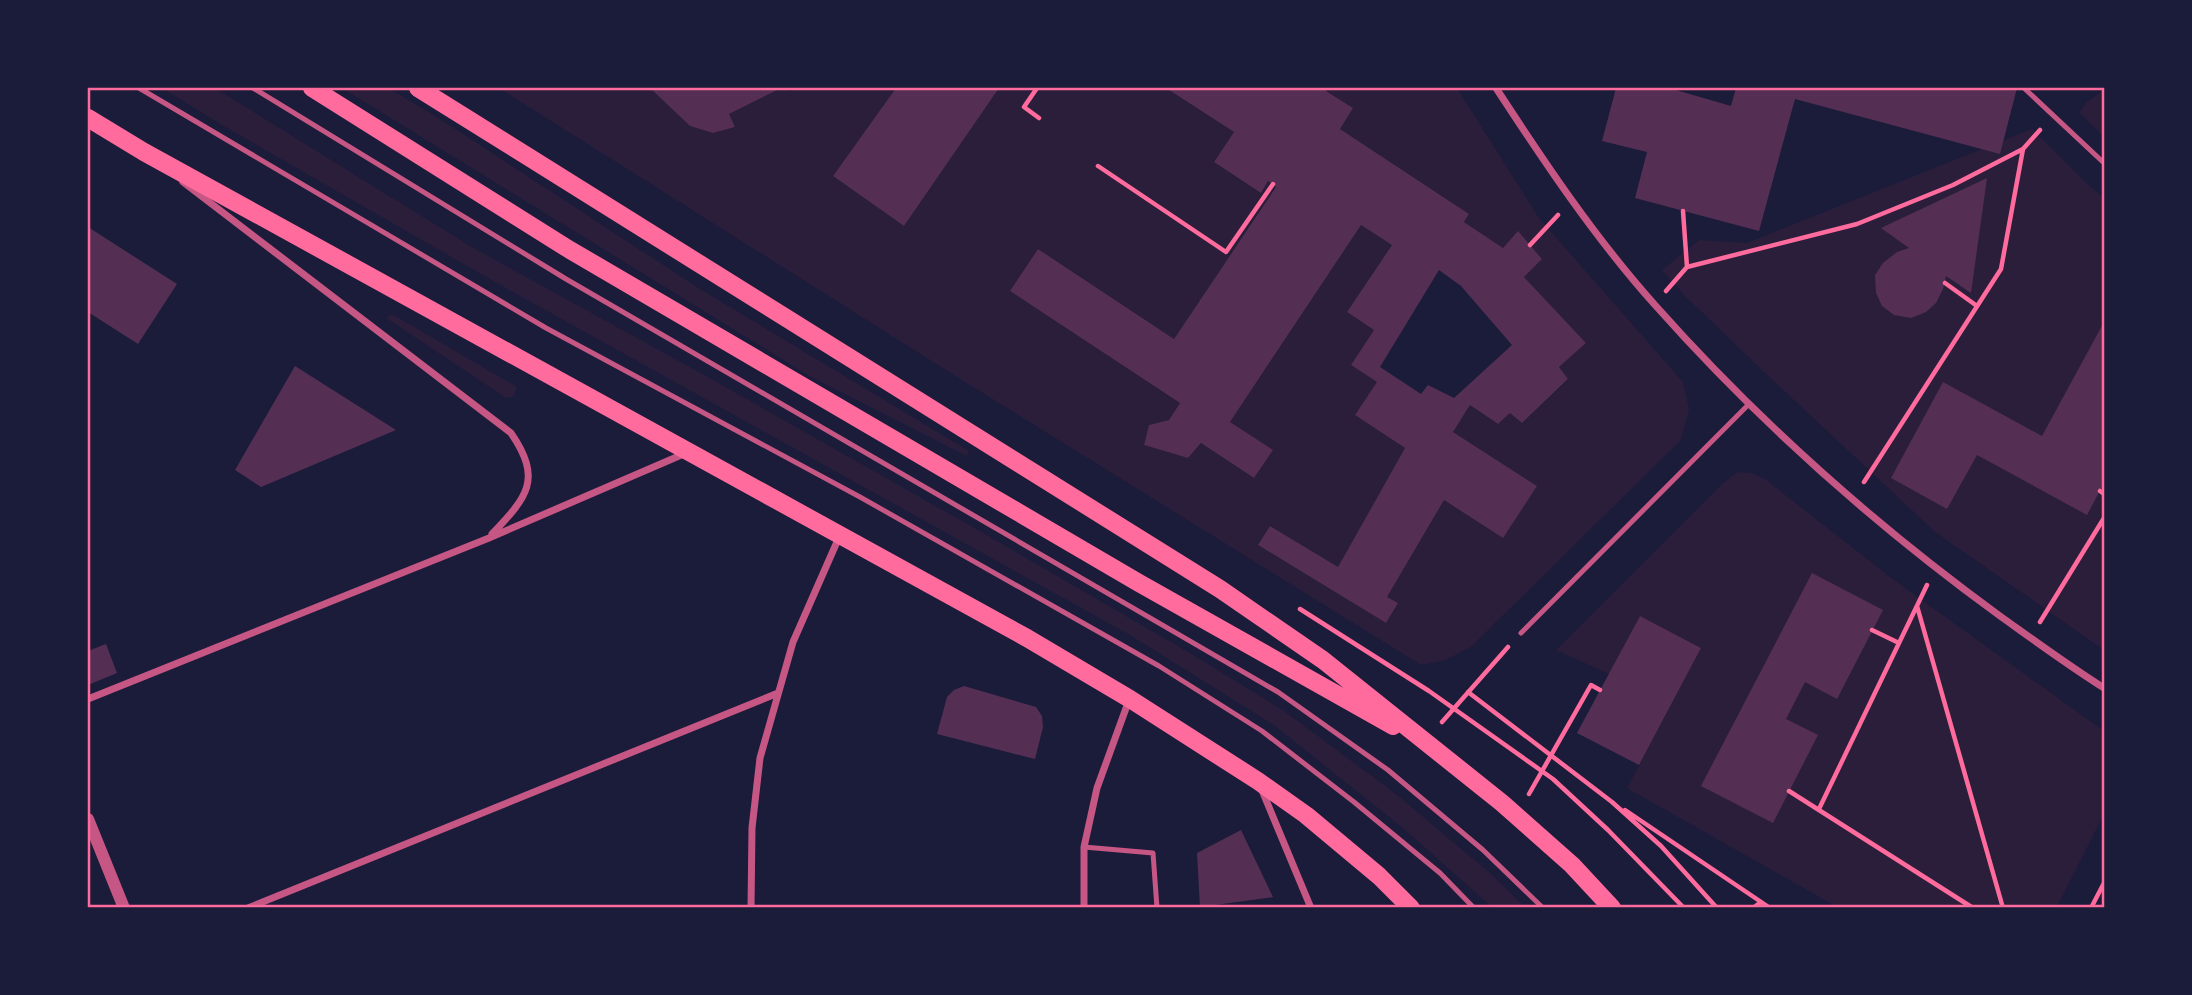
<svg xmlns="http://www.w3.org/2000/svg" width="2192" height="995" viewBox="0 0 2192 995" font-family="'Sofia Sans Condensed',sans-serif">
<rect width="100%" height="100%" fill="#1b1b3a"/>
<path fill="#2a1e3b" d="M 162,88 L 215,88 L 470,246 L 706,376 L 978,530 L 1200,659 L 1284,711 L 1396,794 L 1491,874 L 1525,907 L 1492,907 L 1403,828 L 1275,726 L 1130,635 L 495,282 L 222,125 Z
M 342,88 L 389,88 L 446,123 L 700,289 L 969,451 L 967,456 L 811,377 Z
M 499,88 L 650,88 L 690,126 L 713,133 L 735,127 L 729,114 L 781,88 L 788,88 L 791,92 L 794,88 L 896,88 L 833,176 L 904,226 L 999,88 L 1166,88 L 1234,132 L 1214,162 L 1261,193 L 1268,181 L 1276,187 L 1174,339 L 1038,249 L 1010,291 L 1180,403 L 1169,420 L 1149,425 L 1144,445 L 1188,458 L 1201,443 L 1254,478 L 1273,450 L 1230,422 L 1361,225 L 1392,245 L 1347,312 L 1374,330 L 1351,365 L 1377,382 L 1355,415 L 1405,448 L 1338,567 L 1270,526 L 1258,545 L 1386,623 L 1398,603 L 1387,597 L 1444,500 L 1503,537 L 1537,486 L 1453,432 L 1470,405 L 1498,424 L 1510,413 L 1522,423 L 1568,380 L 1559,367 L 1586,343 L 1524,277 L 1542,259 L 1518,232 L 1503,248 L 1464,222 L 1469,214 L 1340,129 L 1353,108 L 1326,91 L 1328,88 L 1457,88 L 1539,218 L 1683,382 L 1689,409 L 1681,440 L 1471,647 L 1446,660 L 1421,665 L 957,377 Z
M 2102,91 L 2104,92 L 2104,137 L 2079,112 L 2086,103 Z
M 2032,129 L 2087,184 L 2104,198 L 2104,650 L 1935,532 L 1763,371 L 1684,295 L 1662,270 L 1699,240 L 1747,243 Z
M 392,314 L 517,387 L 514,396 L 506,398 L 386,318 Z
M 1738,472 L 1752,473 L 1765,479 L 1894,580 L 2104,731 L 2104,814 L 2057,907 L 1837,907 L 1627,788 L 1701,648 L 1640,616 L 1609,674 L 1556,650 L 1724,482 Z"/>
<path fill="#542f53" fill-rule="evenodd" d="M 650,88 L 781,88 L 729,114 L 735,127 L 713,133 L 690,126 Z
M 896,88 L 999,88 L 904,226 L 833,176 Z
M 1166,88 L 1328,88 L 1326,91 L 1353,108 L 1340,129 L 1469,214 L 1464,222 L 1503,248 L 1518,231 L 1542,259 L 1524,277 L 1586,343 L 1559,367 L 1568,379 L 1522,423 L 1510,413 L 1498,424 L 1470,405 L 1453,432 L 1537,486 L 1503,538 L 1444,500 L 1387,597 L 1398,603 L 1386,623 L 1258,545 L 1270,526 L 1338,567 L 1405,448 L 1355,415 L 1377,382 L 1351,365 L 1374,330 L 1347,312 L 1392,245 L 1361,225 L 1230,422 L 1273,450 L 1254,478 L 1201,443 L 1188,458 L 1144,445 L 1149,425 L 1169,420 L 1180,403 L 1010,291 L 1038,249 L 1174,339 L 1276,187 L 1268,181 L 1261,193 L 1214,162 L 1234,132 ZM 1439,270 L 1461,286 L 1512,345 L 1454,398 L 1428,385 L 1421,394 L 1380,367 Z
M 1616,88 L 1669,88 L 1731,106 L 1736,88 L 2017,88 L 2000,154 L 1795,99 L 1759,231 L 1635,198 L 1647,152 L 1602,141 Z
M 1987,178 L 1971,293 L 1946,276 L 1943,289 L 1936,303 L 1926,312 L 1911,318 L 1894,315 L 1882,306 L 1876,293 L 1875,275 L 1883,263 L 1897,252 L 1909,248 L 1881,228 Z
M 88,227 L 177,284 L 138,344 L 88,312 Z
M 2104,322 L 2104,483 L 2087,515 L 1977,455 L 1947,509 L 1891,478 L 1943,382 L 2042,436 Z
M 295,366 L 396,430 L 261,487 L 235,470 Z
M 1812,573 L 1883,610 L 1837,699 L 1805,682 L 1786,719 L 1818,735 L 1773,823 L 1701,786 Z
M 1640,616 L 1701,648 L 1639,765 L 1577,733 Z
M 106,644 L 117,673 L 88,685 L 88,651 Z
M 964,686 L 1036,707 L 1042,716 L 1043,727 L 1035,759 L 937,734 L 947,697 L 954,690 Z
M 1241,830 L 1273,897 L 1200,907 L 1197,853 Z"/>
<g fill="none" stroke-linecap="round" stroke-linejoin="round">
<path stroke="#ff6b9d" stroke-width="4.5" d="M 1037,88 L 1024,107 L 1039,118
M 1098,166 L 1226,252 L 1273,184
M 1683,211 L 1687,267
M 1530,245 L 1558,215
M 1945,283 L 1977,306
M 1666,291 L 1687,267 L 1857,224 L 1953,185 L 2023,149
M 1864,482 L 2001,269 L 2023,149 L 2040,130
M 2100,491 L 2104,494
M 1917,606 L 2003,908
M 1300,609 L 1429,691 L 1553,779 L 1608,830 L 1684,908
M 2040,622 L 2104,518
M 1872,630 L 1899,643
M 1468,692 L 1612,802 L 1661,846 L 1717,908
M 1442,722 L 1508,647
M 1789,791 L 1973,908
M 1529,794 L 1591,685 L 1600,690
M 1819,809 L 1927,585
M 1625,810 L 1770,908
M 1753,908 L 1761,902
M 2091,908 L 2104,883"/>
<path stroke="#c65784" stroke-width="5" d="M 139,88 L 546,328 L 860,497 L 1159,666 L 1262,731 L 1354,802 L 1440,873 L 1474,908
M 253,88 L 566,279 L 1278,692 L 1388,770 L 1483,850 L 1543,908
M 2024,88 L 2104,163
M 1521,633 L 1749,404
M 1084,847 L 1153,853 L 1157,908"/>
<path stroke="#c65784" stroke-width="7" d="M 1496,88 C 1545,163 1595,238 1655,305 C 1758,421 1875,525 2000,616 C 2035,641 2069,666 2104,688
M 183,182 L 511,433 C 543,480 527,497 492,534
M 88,699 L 489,538 L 686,453
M 1261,788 L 1311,908
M 248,908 L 778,693
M 751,908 L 752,828 L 760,758 L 793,642 L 840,535
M 1084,908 L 1084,847 L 1097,788 L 1129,700"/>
<path stroke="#c65784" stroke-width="12" d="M 88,819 L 124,908"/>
<path stroke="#ff6b9d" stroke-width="18" d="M 312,88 L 570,250 L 1139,583 L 1393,726
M 418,88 L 1220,589 L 1323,660 L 1502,803 L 1572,865 L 1612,908
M 88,118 L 144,152 L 1027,638 L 1130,699 L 1258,781 L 1306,815 L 1379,876 L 1411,908"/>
</g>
<rect width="2192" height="995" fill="none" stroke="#1b1b3a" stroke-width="178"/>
<rect x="89" y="89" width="2014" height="817" fill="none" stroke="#ff6b9d" stroke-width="2.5"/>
</svg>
